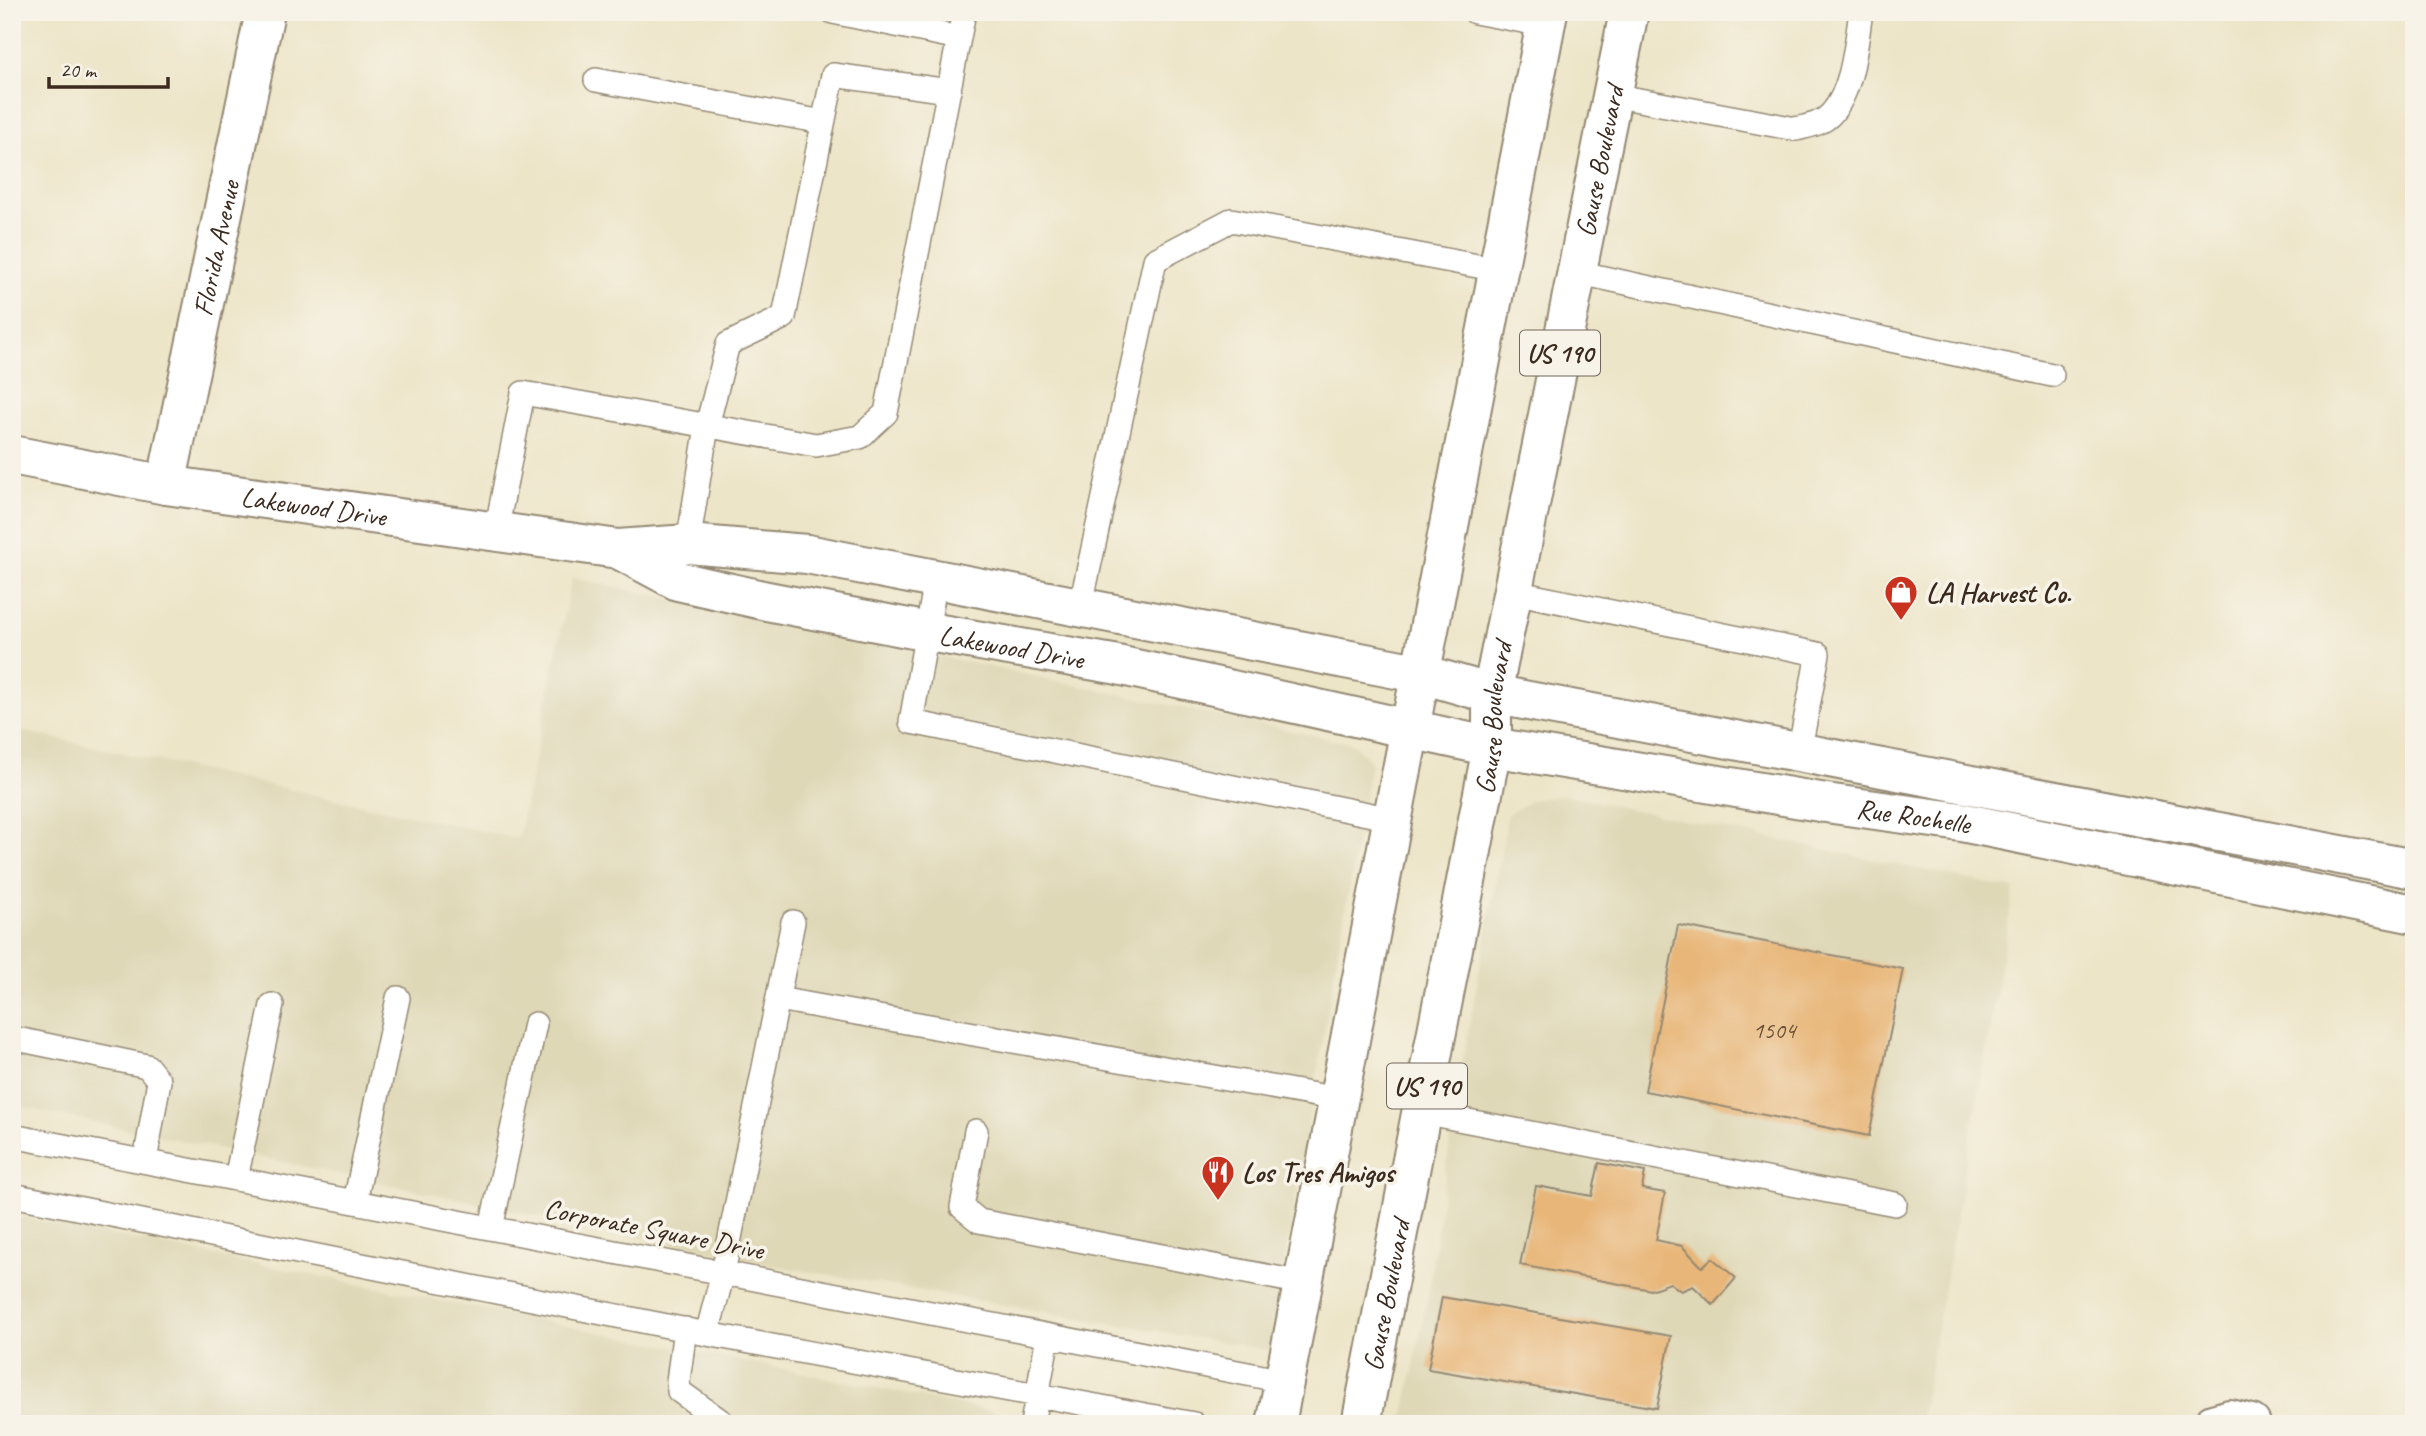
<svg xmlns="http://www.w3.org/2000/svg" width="2426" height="1436" viewBox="0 0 2426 1436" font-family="Caveat,sans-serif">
<rect width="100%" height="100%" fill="#f7f3e8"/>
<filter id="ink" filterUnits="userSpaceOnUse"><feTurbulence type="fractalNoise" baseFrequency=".0143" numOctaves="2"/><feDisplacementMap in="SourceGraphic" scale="14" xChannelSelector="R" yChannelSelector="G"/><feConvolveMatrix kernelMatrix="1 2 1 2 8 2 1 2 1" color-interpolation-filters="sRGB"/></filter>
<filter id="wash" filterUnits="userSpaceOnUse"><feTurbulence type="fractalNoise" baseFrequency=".00686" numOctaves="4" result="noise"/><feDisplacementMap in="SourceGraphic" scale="28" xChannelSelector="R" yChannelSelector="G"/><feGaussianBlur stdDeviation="1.57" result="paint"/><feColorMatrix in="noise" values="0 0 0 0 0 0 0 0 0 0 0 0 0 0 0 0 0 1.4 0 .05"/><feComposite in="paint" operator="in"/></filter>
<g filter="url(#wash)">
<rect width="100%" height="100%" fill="#ede5c8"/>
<path fill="#dfd8b7" d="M 572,578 L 1354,744 L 1371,762 L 1269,1350 L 782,1267 L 12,1105 L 12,729 L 518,839 Z
M 1563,795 L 2014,889 L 1920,1424 L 1402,1424 L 1429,1291 L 1455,1104 L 1508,814 L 1532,800 Z
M 12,1215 L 783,1369 L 1054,1424 L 12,1424 Z"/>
<g id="blocks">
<path fill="#e8b678" d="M 1678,925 L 1903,969 L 1869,1136 L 1645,1091 Z
M 1599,1163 L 1645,1172 L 1642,1189 L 1665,1193 L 1656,1240 L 1682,1246 L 1702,1267 L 1712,1258 L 1736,1278 L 1713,1305 L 1693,1286 L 1681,1291 L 1670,1283 L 1651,1290 L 1520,1265 L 1536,1186 L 1592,1196 Z
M 1442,1297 L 1671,1336 L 1657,1408 L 1428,1369 Z"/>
</g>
</g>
<g filter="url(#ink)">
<use href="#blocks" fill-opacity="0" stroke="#948873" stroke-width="2"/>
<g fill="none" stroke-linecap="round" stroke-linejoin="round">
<defs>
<path id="lane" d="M 833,12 L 959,38
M 1475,12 L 1545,25
M 596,80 L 823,122
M 1612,95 L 1796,129 C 1808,126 1822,124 1831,114 C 1853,90 1856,43 1861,12
M 1576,272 L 2052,375
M 496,532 L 523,393 L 816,445 L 860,437 L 886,413 L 964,12
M 688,544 L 707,426 L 728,344 L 784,317 L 833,75 L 949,91
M 936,580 L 911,722 L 1392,819
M 1513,592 L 1818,654 L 1799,753
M 1080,609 L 1155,260 L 1231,220 L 1499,270
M 778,999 L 1338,1099
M 12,1038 L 147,1066 L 159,1081 L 145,1161
M 1422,1112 L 1895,1204
M 976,1131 L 962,1207 L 979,1221 L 1303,1283
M 12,1136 L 1284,1381
M 236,1179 L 272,1005
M 12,1195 L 707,1334 L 1194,1424
M 355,1202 L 398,998
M 491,1228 L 535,1024
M 685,1329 L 678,1381 L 679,1391 L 725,1424
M 707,1334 L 723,1273 L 793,922
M 1032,1424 L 1048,1336"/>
<path id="street" d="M 2213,1424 L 2230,1419 L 2251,1424"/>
<g id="secondary">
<path id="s1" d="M 12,455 L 166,485 L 618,549 L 688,544 L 807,554 L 1422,674 L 1492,694 L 2414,869"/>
<path id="s2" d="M 166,485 L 265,12"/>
<path id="s3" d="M 618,549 L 678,581 L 767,601 L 929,632 L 1113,664 L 1492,747 L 1826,803 L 1961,822 L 2414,914"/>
</g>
<g id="primary">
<path d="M 1276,1424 L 1548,12"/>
<path id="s4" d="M 1361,1424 L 1492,747 L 1492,694 L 1629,12"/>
</g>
</defs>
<use href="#lane" stroke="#948873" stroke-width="26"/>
<use href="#street" stroke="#948873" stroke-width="42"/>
<use href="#secondary" stroke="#948873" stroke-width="42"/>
<use href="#primary" stroke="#948873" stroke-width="42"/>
<use href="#lane" stroke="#fff" stroke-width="23"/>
<use href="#street" stroke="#fff" stroke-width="38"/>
<use href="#secondary" stroke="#fff" stroke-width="38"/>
<use href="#primary" stroke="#fff" stroke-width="38"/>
</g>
</g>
<defs>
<symbol id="shop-pin" viewBox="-11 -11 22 30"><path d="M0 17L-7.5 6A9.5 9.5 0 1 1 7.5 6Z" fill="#c8321e" stroke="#f7f3e8"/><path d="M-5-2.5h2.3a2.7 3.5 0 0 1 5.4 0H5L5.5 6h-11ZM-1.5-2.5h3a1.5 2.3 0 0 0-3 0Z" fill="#fff"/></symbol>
<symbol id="restaurant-pin" viewBox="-11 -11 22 30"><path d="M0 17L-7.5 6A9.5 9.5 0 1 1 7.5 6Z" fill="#c8321e" stroke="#f7f3e8"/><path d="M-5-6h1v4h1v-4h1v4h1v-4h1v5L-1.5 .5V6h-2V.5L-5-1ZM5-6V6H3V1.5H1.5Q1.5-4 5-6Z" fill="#fff"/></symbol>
</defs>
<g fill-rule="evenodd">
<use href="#shop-pin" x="1882" y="573" width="38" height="52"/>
<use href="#restaurant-pin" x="1199" y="1153" width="38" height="52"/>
</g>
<g text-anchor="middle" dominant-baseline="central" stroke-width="7" stroke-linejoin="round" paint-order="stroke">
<g font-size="24" fill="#664d34">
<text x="1774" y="1030">1504</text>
</g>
<g fill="#f7f3e8" stroke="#73665b" stroke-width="2">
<rect x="1520" y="330.5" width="80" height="45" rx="5"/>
<rect x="1387" y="1063.5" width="80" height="45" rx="5"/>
</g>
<g font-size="26" font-weight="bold" fill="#3b2a1e">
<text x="1560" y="353">US 190</text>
<text x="1427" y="1086">US 190</text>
</g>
<g font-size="28" fill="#3b2a1e" stroke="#f7f3e8">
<text stroke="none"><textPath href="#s4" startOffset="1286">Gause Boulevard</textPath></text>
<text stroke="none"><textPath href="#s2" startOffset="242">Florida Avenue</textPath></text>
<text stroke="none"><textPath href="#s1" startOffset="306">Lakewood Drive</textPath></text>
<text stroke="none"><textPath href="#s3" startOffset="408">Lakewood Drive</textPath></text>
<text stroke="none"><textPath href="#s4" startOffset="719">Gause Boulevard</textPath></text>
<text stroke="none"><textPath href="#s3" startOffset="1326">Rue Rochelle</textPath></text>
<text transform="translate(654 1229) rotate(11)">Corporate Square Drive</text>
<text stroke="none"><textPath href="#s4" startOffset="131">Gause Boulevard</textPath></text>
</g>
<g font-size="28" font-weight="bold" fill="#3b2a1e" stroke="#f7f3e8" text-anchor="start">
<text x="1926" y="592">LA Harvest Co.</text>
<text x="1242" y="1172">Los Tres Amigos</text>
</g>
</g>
<rect width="2426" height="1436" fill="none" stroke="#f7f3e8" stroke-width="42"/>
<path d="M49 77v10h119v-10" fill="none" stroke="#3b2a1e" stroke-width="3.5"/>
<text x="60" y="77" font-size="21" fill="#3b2a1e" stroke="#f7f3e8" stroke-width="5" paint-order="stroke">20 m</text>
</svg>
